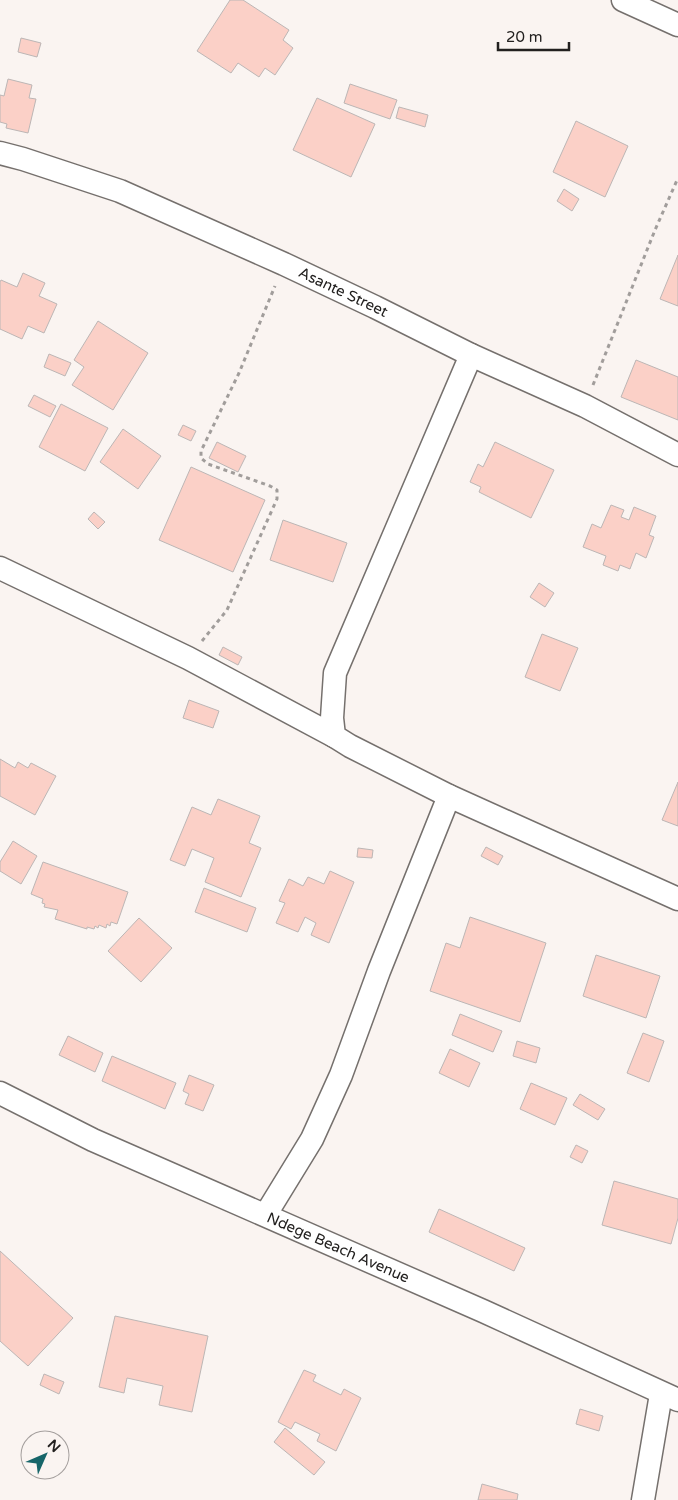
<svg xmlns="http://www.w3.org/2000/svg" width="678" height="1500" viewBox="0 0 678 1500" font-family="'Varela Round',sans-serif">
<rect width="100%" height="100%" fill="#faf4f1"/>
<path fill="#fbd0c7" stroke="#bcb6b5" d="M 230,0 L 243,0 L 289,30 L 283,40 L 293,48 L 275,75 L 265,68 L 259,77 L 238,63 L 231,73 L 197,51 Z
M 21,38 L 41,43 L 37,57 L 18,52 Z
M 8,79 L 32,85 L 29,98 L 36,99 L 28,133 L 6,128 L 7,124 L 0,122 L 0,95 L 4,96 Z
M 350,84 L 397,100 L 390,119 L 344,103 Z
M 317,98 L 375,124 L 351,177 L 293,150 Z
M 399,107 L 428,115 L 425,127 L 396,118 Z
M 576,121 L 628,146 L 605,197 L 553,172 Z
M 564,189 L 579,199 L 572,211 L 557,201 Z
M 678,255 L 678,306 L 660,299 Z
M 23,273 L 45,283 L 39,296 L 57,304 L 44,333 L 28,326 L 22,339 L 0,329 L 0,282 L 1,280 L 17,287 Z
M 98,321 L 148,353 L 113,410 L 72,385 L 84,367 L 74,360 Z
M 49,354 L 71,363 L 65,376 L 44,367 Z
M 636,360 L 678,377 L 678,420 L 621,397 Z
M 34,395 L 56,406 L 50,417 L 28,406 Z
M 61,404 L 108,428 L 85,471 L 39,447 Z
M 183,425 L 196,431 L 191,441 L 178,435 Z
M 123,429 L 161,456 L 138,489 L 100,462 Z
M 217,442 L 246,456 L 238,472 L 209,458 Z
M 495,442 L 554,470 L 531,518 L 479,492 L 481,487 L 470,482 L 478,464 L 483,467 Z
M 191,467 L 265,500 L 233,572 L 159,540 Z
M 611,505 L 624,510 L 621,517 L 629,520 L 634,507 L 656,516 L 649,535 L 654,537 L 646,558 L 636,553 L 630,569 L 620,565 L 618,571 L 603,565 L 606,556 L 583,547 L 592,524 L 601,528 Z
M 94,512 L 105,522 L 98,529 L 88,519 Z
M 283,520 L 347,543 L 333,582 L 270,560 Z
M 539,583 L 554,593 L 545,607 L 530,597 Z
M 542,634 L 578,648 L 560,691 L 525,677 Z
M 223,647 L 242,657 L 238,665 L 219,655 Z
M 189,700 L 219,711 L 213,728 L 183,718 Z
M 0,759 L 15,768 L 18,762 L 28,768 L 31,763 L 56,776 L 35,815 L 0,796 Z
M 678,782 L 678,826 L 662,820 Z
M 218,799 L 260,816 L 249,843 L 261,848 L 241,897 L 205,882 L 214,858 L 192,849 L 185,866 L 170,860 L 192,807 L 211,815 Z
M 13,841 L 37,856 L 21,884 L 0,871 L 0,862 Z
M 486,847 L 503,856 L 498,865 L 481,856 Z
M 358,848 L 373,850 L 372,858 L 357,857 Z
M 43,862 L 128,892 L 117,924 L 111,922 L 110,926 L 107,924 L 106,928 L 99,925 L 98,928 L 95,926 L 94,929 L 87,927 L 87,929 L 55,919 L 58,910 L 44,907 L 45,904 L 42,903 L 43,899 L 31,894 Z
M 330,871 L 354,882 L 329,943 L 311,935 L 316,923 L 305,917 L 298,932 L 276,923 L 285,903 L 279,901 L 289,879 L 303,886 L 308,877 L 324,884 Z
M 204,888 L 256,908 L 247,932 L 195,912 Z
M 470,917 L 546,943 L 520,1022 L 430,991 L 446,943 L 460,948 Z
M 139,918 L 172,948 L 141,982 L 108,951 Z
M 596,955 L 660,976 L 646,1018 L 583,996 Z
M 460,1014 L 502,1031 L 493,1052 L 452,1035 Z
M 643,1033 L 664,1041 L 649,1082 L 627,1073 Z
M 68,1036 L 103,1053 L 95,1072 L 59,1055 Z
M 517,1041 L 540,1048 L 536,1063 L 513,1056 Z
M 450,1049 L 480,1063 L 469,1087 L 439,1073 Z
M 112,1056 L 176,1083 L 165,1109 L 102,1081 Z
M 189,1075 L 214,1085 L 203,1111 L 185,1104 L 189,1094 L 183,1091 Z
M 531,1083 L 567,1098 L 555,1125 L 520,1109 Z
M 580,1094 L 605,1109 L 598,1120 L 573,1105 Z
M 576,1145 L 588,1151 L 582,1163 L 570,1157 Z
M 614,1181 L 678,1199 L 678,1218 L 671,1244 L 602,1225 Z
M 439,1209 L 525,1248 L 514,1271 L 429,1232 Z
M 0,1251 L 73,1318 L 28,1366 L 0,1341 Z
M 115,1316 L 208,1336 L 192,1412 L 159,1405 L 163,1386 L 127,1378 L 124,1393 L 99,1387 Z
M 304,1370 L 316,1375 L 313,1381 L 341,1395 L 344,1389 L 361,1398 L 336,1451 L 317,1441 L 320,1434 L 295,1422 L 291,1429 L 278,1422 Z
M 44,1374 L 64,1382 L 59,1394 L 40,1385 Z
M 580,1409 L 603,1416 L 599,1431 L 576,1424 Z
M 285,1428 L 325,1462 L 314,1475 L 274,1442 Z
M 482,1484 L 518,1494 L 517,1500 L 478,1500 Z"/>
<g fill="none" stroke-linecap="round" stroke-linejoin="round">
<defs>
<g id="street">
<path d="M 623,0 L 678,25"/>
<path id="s1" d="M 0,153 L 23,159 L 120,191 L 284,264 L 375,307 L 471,355 L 585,406 L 678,455"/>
<path d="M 471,355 L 335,673 L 332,718 L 334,736 L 350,746 L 449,796 L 678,899"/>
<path d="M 0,568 L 188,658 L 334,736"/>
<path id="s2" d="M 0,1093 L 93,1140 L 483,1311 L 678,1400"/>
<path d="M 266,1214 L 312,1139 L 341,1075 L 379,971 L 449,796"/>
<path d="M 643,1500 L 661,1394"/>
</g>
</defs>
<use href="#street" stroke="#75706d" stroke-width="25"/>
<path stroke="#a19d9b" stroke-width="3" stroke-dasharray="4 4" stroke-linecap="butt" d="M 593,385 L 655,230 L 678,178
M 202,641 L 227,610 L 277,499 L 277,490 L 270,486 L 208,464 L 201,458 L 201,451 L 239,373 L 275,286"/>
<use href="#street" stroke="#fff" stroke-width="22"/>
</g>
<g text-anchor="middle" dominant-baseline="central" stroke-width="4" stroke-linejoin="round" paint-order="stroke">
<g font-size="15" fill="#22201f" stroke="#faf4f1">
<text stroke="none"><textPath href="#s1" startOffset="371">Asante Street</textPath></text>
<text stroke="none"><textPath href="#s2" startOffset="372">Ndege Beach Avenue</textPath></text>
</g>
</g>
<g transform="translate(45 1455) rotate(45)"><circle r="24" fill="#faf4f1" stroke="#a49f9d"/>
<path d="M0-4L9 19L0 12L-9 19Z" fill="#166569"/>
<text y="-8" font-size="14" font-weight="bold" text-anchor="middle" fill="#22201f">N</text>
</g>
<path d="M498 42v8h71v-8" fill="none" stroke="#22201f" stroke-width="2.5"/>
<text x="506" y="42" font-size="15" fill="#22201f" stroke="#faf4f1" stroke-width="4" paint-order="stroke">20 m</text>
</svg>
